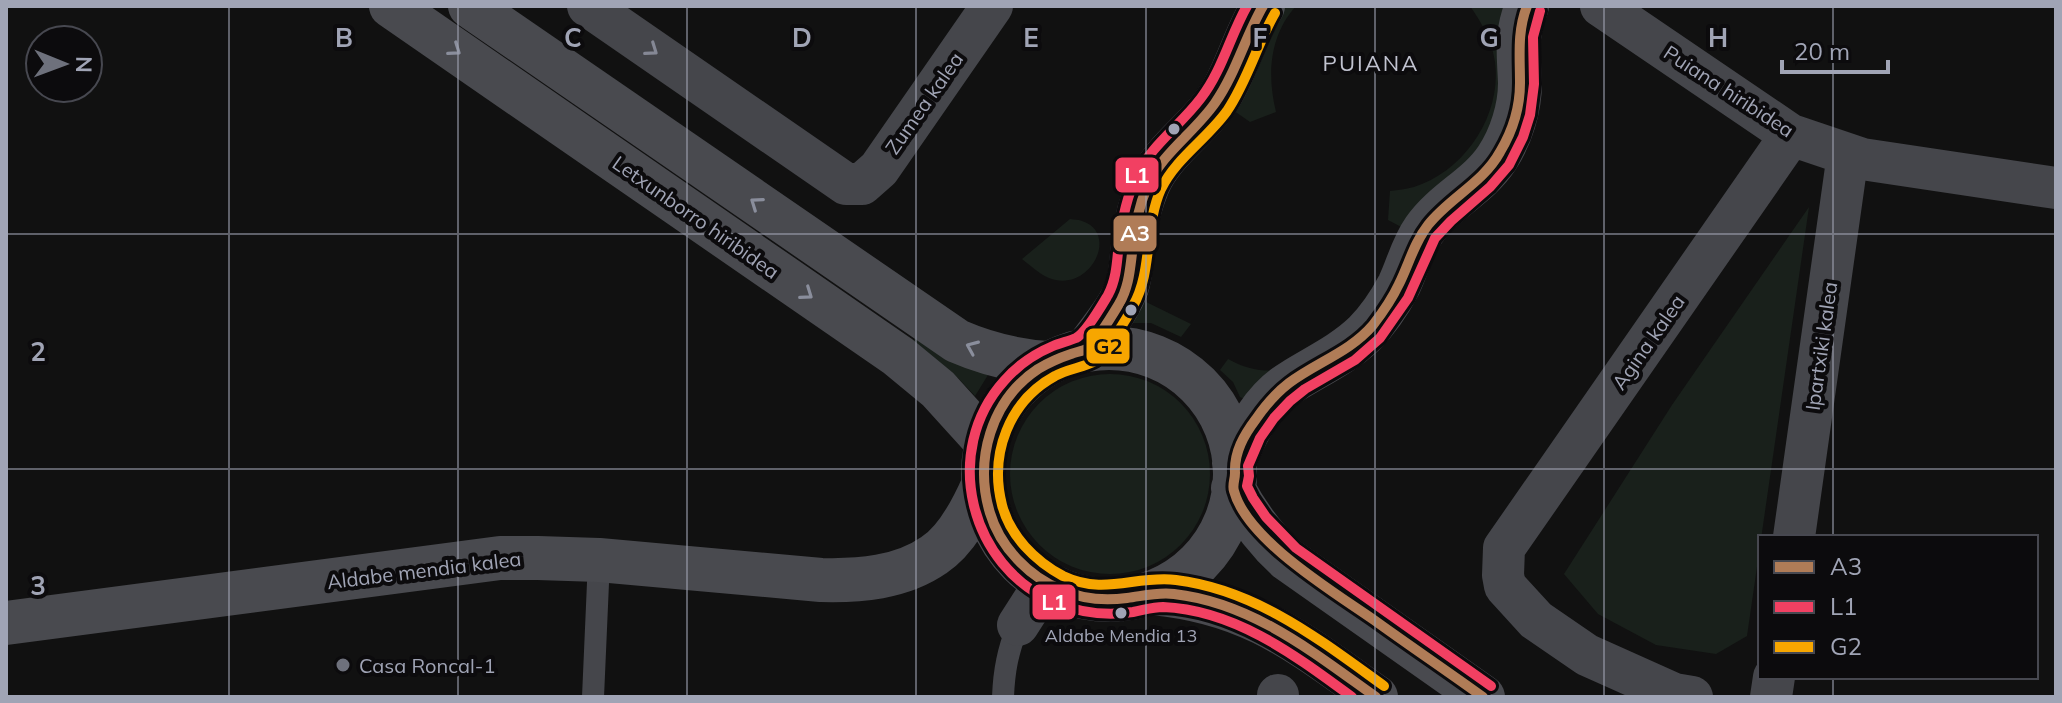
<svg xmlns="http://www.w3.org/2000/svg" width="2062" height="703" viewBox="0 0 2062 703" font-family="Mulish,sans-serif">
<rect width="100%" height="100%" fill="#111"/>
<path fill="#19201b" d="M 1277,6 L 1296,6 C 1269,36 1267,75 1276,112 L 1250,122 L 1227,106 Z
M 1470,6 L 1510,6 L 1493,138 L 1407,230 L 1388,220 L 1390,191 C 1398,190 1407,189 1414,187 C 1465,171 1502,115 1495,62 C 1492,41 1482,23 1470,6 Z
M 1809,207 L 1747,636 L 1716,654 L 1656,645 L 1598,614 L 1564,574 L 1672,405 Z
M 1070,219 C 1074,220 1078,219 1082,221 C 1120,233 1090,294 1049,278 C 1039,274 1030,265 1022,259 Z
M 1138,298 L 1191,324 L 1181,337 L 1151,323 L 1133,323 Z
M 919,333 L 988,375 L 975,396 L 958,378 L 909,346 Z
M 1228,359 C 1246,369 1261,372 1281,370 L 1249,401 L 1240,397 L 1233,382 L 1220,370 Z
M1010 474a100 100 0 1 1 200 0a100 100 0 1 1-200 0Z"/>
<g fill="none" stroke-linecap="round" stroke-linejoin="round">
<path stroke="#45464b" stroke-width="22" d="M 593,697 L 599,560
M 1003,697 C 1004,670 1008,651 1018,625"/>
<path stroke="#45464b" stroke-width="42" d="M 588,6 L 846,184 L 862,184 L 879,169 L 992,6
M 1601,6 L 1791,135 L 1862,159 L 2056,188
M 1794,537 L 1848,154
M 1018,625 L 1034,600 L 1048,584
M 1278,697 L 1278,695
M 1692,697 L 1674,694 L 1587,655 L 1536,620 L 1505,586 L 1503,575 L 1504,548 L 1791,135
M 1771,697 L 1774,677"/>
<path stroke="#494a4f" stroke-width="44" d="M 391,6 L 898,356 L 938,389 L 987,443
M 470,6 L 957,341 C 987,354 1015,361 1048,363
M983 474a126 126 0 1 1 252 0a126 126 0 1 1-252 0Z
M 1087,349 C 1101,329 1119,309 1127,287 C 1132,271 1131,254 1134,238 C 1136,220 1141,202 1148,185 C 1164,148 1201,128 1221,94 C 1238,66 1245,34 1263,6
M 1234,463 C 1246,431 1263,399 1293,381 C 1317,366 1343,354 1364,334 C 1378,320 1390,302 1399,285 C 1408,266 1412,247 1424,230 C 1444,201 1478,187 1497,158 C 1511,137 1520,108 1520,83 C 1519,54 1515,35 1527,6
M 1233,488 C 1248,516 1264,538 1287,559 L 1483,697
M 1152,593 C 1251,602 1298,642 1376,697
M 6,623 L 500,558 L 538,558 L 599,560 L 821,580 C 859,581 901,578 934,555 C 957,540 972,510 983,485"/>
<defs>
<path id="bus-1" d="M 1263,6 C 1245,37 1236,73 1215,103 C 1194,133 1162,153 1147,187 C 1139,206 1135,226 1133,246 C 1130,266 1130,285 1119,304 C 1113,314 1096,341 1088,348 C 1084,351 1076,352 1071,354 C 1059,358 1048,363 1038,369 C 991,400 974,460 990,513 C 1000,547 1029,577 1062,590 C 1082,599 1105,601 1127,598 C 1143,596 1157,592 1174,594 C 1253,603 1314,653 1376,697
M 1483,697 C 1447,671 1410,646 1374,620 C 1334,592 1247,540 1234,491 C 1232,485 1235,480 1235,473 C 1234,452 1244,435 1256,419 C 1265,406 1276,393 1289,383 C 1317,362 1350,352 1373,325 C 1383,312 1392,299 1399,284 C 1409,264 1414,243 1428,225 C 1449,198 1483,183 1500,152 C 1512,132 1520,107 1520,83 C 1520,56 1517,32 1527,6"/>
<path id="bus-2" d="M 1247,6 C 1230,36 1222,71 1201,98 C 1180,126 1151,145 1136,177 C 1127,197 1122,220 1119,242 C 1117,260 1117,278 1108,295 C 1102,305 1086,333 1076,338 C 1069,341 1060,343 1053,346 C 1034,354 1017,366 1004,381 C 941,451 969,567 1056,603 C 1081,613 1107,616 1133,612 C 1144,610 1153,607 1163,607 C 1236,610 1296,656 1352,697
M 1491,686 L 1296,548 L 1266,517 L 1253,498 L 1247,486 L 1249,476 L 1248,466 L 1260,438 L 1274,418 L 1290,401 L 1305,389 L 1355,360 L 1380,338 L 1408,298 L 1435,238 L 1451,221 L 1490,187 L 1509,165 L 1523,137 L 1530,115 L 1534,84 L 1533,37 L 1540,11"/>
<path id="bus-3" d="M 1275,13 C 1257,44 1248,80 1227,111 C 1207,139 1176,158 1161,189 C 1144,227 1153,271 1133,306 C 1127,319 1105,353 1095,361 C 1085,367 1067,369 1055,376 C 1009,401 989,454 1002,505 C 1010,536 1035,561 1063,576 C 1105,596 1135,575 1176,580 C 1257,590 1320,640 1384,686"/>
</defs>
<use href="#bus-1" stroke="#0c0b0d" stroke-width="16"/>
<use href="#bus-2" stroke="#0c0b0d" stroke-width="16"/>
<use href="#bus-3" stroke="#0c0b0d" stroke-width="16"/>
<use href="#bus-1" stroke="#b07c57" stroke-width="10"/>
<use href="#bus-2" stroke="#f24062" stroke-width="10"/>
<use href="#bus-3" stroke="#f7a600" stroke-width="10"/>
</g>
<defs><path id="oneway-chevron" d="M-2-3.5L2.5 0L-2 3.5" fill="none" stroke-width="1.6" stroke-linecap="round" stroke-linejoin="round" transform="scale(2)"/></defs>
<g stroke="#8a8e9c">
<use href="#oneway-chevron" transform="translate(455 50) rotate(35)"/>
<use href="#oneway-chevron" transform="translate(756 203) rotate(-145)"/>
<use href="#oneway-chevron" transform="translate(807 294) rotate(35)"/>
<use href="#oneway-chevron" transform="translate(972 347) rotate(-157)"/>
</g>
<use stroke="#858895" href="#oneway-chevron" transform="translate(652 50) rotate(35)"/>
<path fill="none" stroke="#a0a4b5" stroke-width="2" stroke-opacity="0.55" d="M 229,6 L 229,697M 458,6 L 458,697M 687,6 L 687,697M 916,6 L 916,697M 1146,6 L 1146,697M 1375,6 L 1375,697M 1604,6 L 1604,697M 1833,6 L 1833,537M 6,234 L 2056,234M 6,469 L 2056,469M 1833,677 L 1833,697"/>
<g fill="#a0a4b5" stroke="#0c0b0d" stroke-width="3">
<circle cx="1174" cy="129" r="7"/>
<circle cx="1131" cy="310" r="7"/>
<circle cx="1121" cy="613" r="7"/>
</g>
<circle fill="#6e717c" stroke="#0c0b0d" stroke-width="3" cx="343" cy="665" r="8"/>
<g text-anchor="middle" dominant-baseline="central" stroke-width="8" stroke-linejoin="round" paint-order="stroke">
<g font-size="18" fill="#a0a4b5" stroke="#0c0b0d">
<text x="1121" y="635">Aldabe Mendia 13</text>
</g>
<g font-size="20" fill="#a0a4b5" stroke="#0c0b0d">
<text transform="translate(1729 91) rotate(33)">Puiana hiribidea</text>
<text transform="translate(924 103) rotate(-55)">Zumea kalea</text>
<text transform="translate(696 217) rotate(35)">Letxunborro hiribidea</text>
<text transform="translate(1648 342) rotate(-55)">Agina kalea</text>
<text transform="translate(1821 346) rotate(-82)">Ipartxiki kalea</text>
<text transform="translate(424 570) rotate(-7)">Aldabe mendia kalea</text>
</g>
<g font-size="20" fill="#a0a4b5" stroke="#0c0b0d" text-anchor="start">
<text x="359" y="665">Casa Roncal-1</text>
</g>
<g font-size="22" letter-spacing="2" fill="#c1c3d0" stroke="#0c0b0d">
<text x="1371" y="63">PUIANA</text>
</g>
</g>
<g font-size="26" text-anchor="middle" font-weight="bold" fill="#a0a4b5" stroke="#0c0b0d" stroke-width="8" stroke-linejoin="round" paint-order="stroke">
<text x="344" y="47">B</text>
<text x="573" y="47">C</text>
<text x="802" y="47">D</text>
<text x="1031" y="47">E</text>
<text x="1260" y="47">F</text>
<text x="1489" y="47">G</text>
<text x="1718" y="47">H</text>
<text x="38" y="361">2</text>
<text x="38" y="595">3</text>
</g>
<g stroke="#0c0b0d" stroke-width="3">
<rect x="1114" y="156" width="46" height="38" rx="8" fill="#f24062"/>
<rect x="1112" y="214" width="46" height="39" rx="8" fill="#b07c57"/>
<rect x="1085" y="327" width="46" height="38" rx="8" fill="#f7a600"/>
<rect x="1031" y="583" width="46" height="38" rx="8" fill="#f24062"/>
</g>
<g font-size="22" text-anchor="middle" font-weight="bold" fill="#fff">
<text x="1137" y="183">L1</text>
<text x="1135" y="241">A3</text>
<text x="1054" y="610">L1</text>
</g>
<g font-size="22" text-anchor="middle" font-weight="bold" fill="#111">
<text x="1108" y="354">G2</text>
</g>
<rect width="2062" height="703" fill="none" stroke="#a0a4b5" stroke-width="16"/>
<rect x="1758" y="535" width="280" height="144" fill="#0c0b0d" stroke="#474850" stroke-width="2"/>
<rect x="1774" y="561" width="40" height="12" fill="#b07c57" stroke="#474850" stroke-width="2"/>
<text x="1830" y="575" font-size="24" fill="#a0a4b5">A3</text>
<rect x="1774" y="601" width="40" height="12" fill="#f24062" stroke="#474850" stroke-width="2"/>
<text x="1830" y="615" font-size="24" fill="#a0a4b5">L1</text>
<rect x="1774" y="641" width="40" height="12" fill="#f7a600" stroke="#474850" stroke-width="2"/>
<text x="1830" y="655" font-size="24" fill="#a0a4b5">G2</text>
<g transform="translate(64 64) rotate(91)"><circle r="38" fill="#0c0b0d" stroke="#474850" stroke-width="2"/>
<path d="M0-6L14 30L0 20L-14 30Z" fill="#6e717c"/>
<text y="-12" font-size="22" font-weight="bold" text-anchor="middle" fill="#a0a4b5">N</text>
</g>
<path d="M1782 60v12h106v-12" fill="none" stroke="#a0a4b5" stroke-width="4"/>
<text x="1794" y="60" font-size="24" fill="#a0a4b5" stroke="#0c0b0d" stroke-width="6" paint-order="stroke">20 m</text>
</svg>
